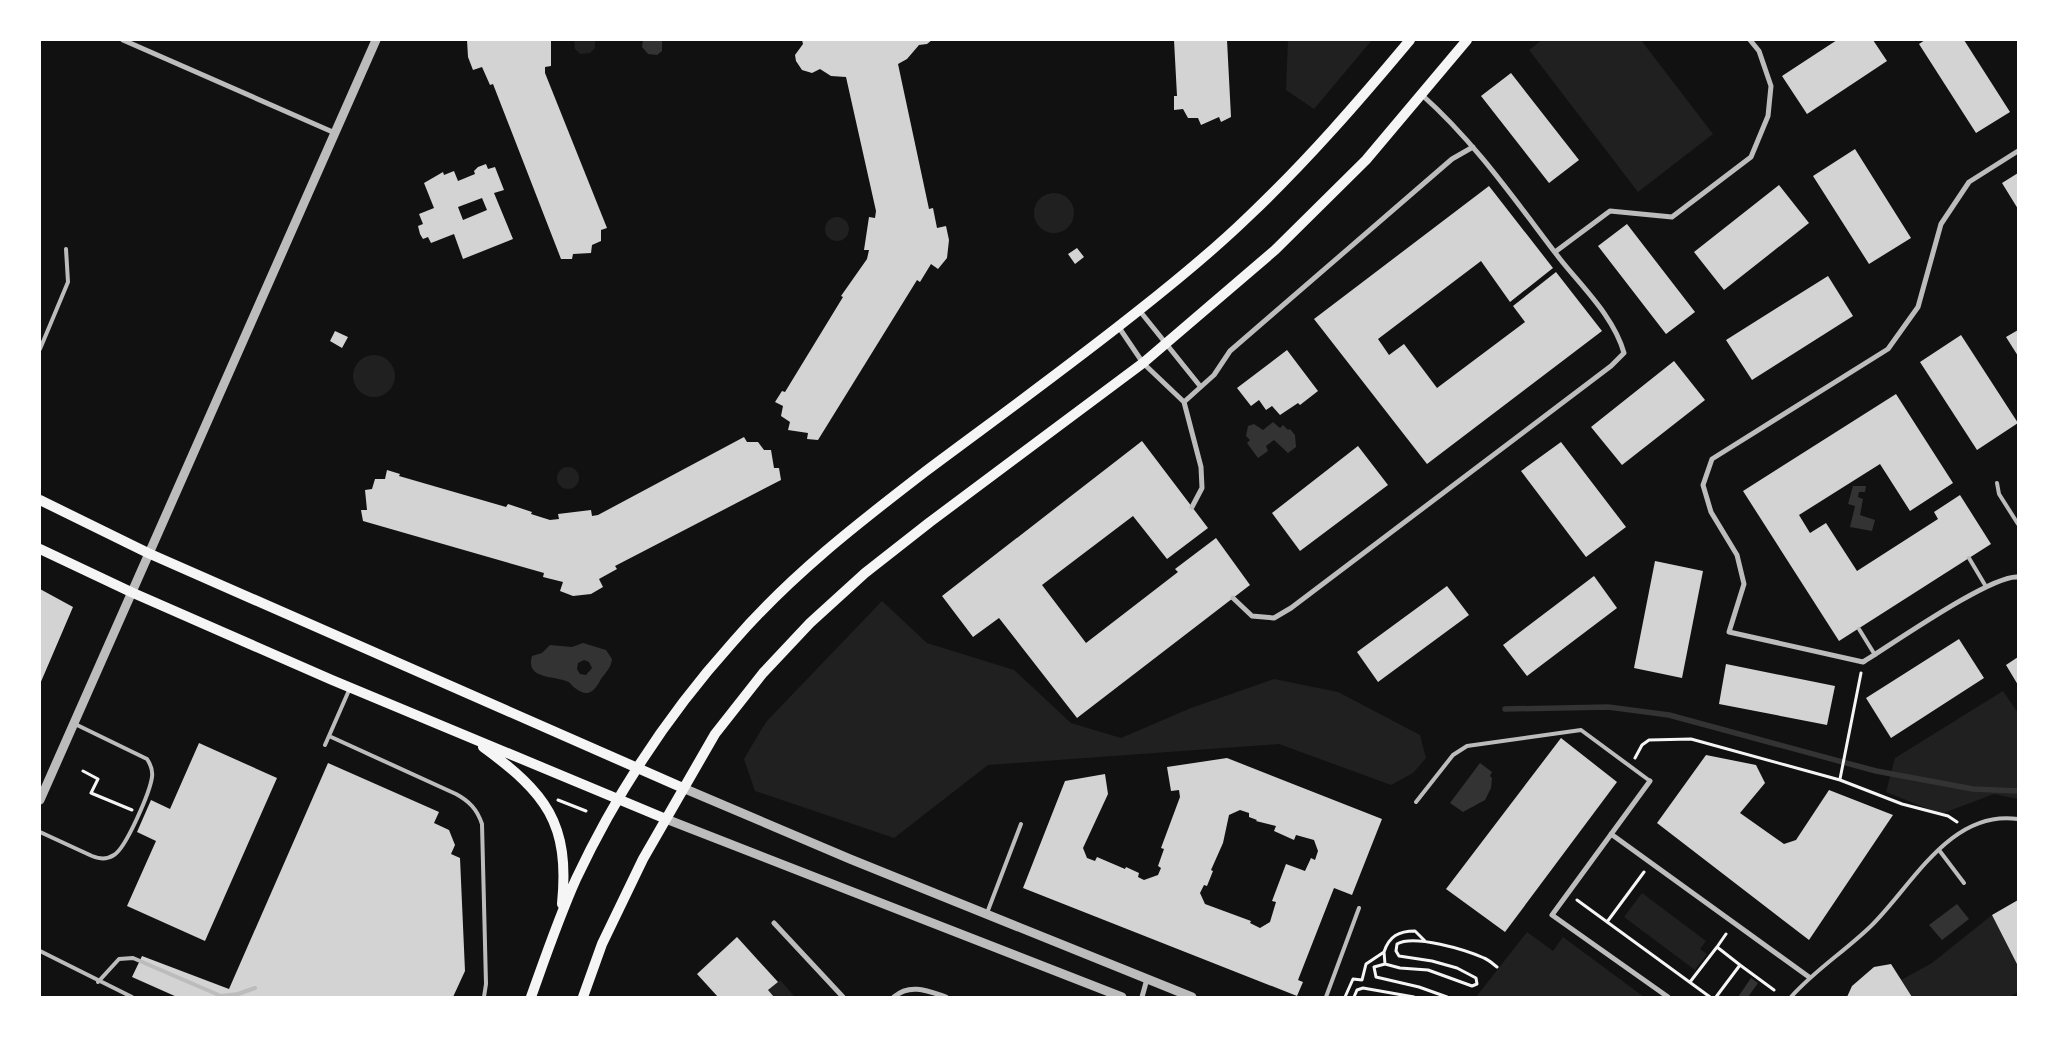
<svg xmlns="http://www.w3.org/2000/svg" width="2058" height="1037" viewBox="0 0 2058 1037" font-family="'Open Sans',sans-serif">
<rect width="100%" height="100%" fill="#111"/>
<path fill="#202020" d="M 574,40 L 595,40 L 595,48 L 590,53 L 580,54 L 575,49 Z
M 1288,40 L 1372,40 L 1314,109 L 1286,90 Z
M 1542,40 L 1641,40 L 1713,134 L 1638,192 L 1529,50 Z
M1034 213a20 20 0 1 1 40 0a20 20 0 1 1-40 0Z
M825 229a12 12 0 1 1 24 0a12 12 0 1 1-24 0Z
M353 376a21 21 0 1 1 42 0a21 21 0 1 1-42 0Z
M557 478a11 11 0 1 1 22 0a11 11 0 1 1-22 0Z
M 882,601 L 927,643 L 1014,670 L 1071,723 L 1121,738 L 1191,708 L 1274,679 L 1338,692 L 1420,735 L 1426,758 L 1413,773 L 1391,785 L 1279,744 L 988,765 L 894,838 L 755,791 L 744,759 L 766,722 Z
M 2003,691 L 2018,713 L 2018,799 L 1994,794 L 1941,814 L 1886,792 L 1895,758 Z
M 1642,893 L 1706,941 L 1700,949 L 1707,954 L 1695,970 L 1624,917 Z
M 1992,915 L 2018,966 L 2018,992 L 2009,997 L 1912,997 L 1901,980 L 1932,963 Z
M 1527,932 L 1553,951 L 1563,937 L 1644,997 L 1476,997 Z
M 780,980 L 795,997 L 774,997 L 768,990 Z"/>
<path fill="#333" fill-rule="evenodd" d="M 643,40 L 662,40 L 662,51 L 657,55 L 648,54 L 642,47 Z
M 1273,422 L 1280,428 L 1283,425 L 1288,430 L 1290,429 L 1295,435 L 1296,447 L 1288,453 L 1274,440 L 1266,446 L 1268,451 L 1258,458 L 1247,443 L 1250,440 L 1246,436 L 1248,426 L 1254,424 L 1263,430 Z
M 1853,486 L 1866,486 L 1865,492 L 1859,492 L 1858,497 L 1863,499 L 1860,515 L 1875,520 L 1872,531 L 1850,527 L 1855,506 L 1848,504 Z
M 583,643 L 606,650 L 612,659 C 611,668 606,672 601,679 C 595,690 589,699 575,688 C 571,685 570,682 566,681 C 553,676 525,679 532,656 L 542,653 L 550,645 L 572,647 ZM 584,660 L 589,662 L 592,668 L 586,675 L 580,674 L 577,669 L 578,663 Z
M 1480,763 L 1492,772 L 1490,776 L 1492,778 L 1491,788 L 1485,800 L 1463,812 L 1450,803 Z
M 1957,904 L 1969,919 L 1942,940 L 1929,925 Z
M 1751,978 L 1758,983 L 1748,997 L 1738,997 Z"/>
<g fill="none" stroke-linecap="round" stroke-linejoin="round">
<path stroke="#333" stroke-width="5.5" d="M 1505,709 L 1608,707 L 1669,715 L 1876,771 L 1973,789 L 2018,791"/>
</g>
<path fill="#d3d3d3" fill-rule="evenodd" d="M 467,40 L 551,40 L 551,66 L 545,67 L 545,73 L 607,228 L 601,230 L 601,241 L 592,245 L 591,253 L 573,254 L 572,259 L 561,259 L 493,84 L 490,85 L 482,67 L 473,70 L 468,57 Z
M 802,40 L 932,40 L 927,44 L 919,45 L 907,59 L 898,64 L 929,209 L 933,208 L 937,228 L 946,226 L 949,240 L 947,258 L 938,269 L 931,264 L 920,282 L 917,280 L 818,440 L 807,439 L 808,433 L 788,430 L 790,422 L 781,416 L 783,406 L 775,402 L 782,391 L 785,392 L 843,297 L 841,296 L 867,259 L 869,250 L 864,250 L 869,217 L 875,218 L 876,211 L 846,77 L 831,76 L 820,69 L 812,73 L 802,70 L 796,61 L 795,55 L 803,44 Z
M 1174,40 L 1227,40 L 1231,117 L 1221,122 L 1219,117 L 1201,125 L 1198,118 L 1188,118 L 1183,109 L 1174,110 L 1174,96 L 1177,96 Z
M 1837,40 L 1873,40 L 1887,61 L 1807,114 L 1782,76 Z
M 1925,40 L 1964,40 L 2010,112 L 1976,133 L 1919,44 Z
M 1511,73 L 1579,160 L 1549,183 L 1481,96 Z
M 1855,149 L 1911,238 L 1869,264 L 1813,176 Z
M 486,164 L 488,169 L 495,167 L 504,190 L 494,193 L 513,239 L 463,259 L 454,234 L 431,243 L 428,237 L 423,239 L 420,234 L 418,226 L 423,224 L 419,214 L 434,208 L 424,183 L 443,172 L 444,175 L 454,171 L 458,181 L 475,174 L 474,171 L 478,167 ZM 482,198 L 487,210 L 463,220 L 458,207 Z
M 2018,173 L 2018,209 L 2002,183 Z
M 1779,185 L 1809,223 L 1724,290 L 1694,252 Z
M 1489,186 L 1553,268 L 1510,302 L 1481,261 L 1378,339 L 1389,355 L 1404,344 L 1437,388 L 1525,322 L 1513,306 L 1556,272 L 1602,331 L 1427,464 L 1314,319 Z
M 1627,224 L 1695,312 L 1666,334 L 1598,246 Z
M 1077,248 L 1084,257 L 1075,264 L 1068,254 Z
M 1828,276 L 1853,316 L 1752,380 L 1726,340 Z
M 2018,330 L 2018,356 L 2006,337 Z
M 335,331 L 348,337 L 342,348 L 330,341 Z
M 1961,335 L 2018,423 L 1977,450 L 1920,362 Z
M 1287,350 L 1318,391 L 1300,405 L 1298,403 L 1280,415 L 1272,406 L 1266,410 L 1259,400 L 1251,406 L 1237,388 Z
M 1674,361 L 1705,400 L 1622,465 L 1591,427 Z
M 1896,394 L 1953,483 L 1910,511 L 1880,464 L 1799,515 L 1810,533 L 1826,523 L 1857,571 L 1938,519 L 1934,512 L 1960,495 L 1991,544 L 1839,641 L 1743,491 Z
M 744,437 L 747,442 L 758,442 L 764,450 L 771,450 L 774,468 L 779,468 L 781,480 L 615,566 L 617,569 L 599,579 L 603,587 L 591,594 L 573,596 L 560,591 L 563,582 L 543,577 L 544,573 L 363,521 L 361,510 L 367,510 L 365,490 L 372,489 L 375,479 L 385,479 L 387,470 L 400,474 L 399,476 L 506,507 L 508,504 L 532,512 L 531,514 L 550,520 L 559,519 L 558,514 L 591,510 L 592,516 L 598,515 Z
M 1142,441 L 1208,528 L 1167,559 L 1133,516 L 1042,585 L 1086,643 L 1178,572 L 1175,569 L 1216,538 L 1250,585 L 1077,718 L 999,618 L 973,637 L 942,596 Z
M 1561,442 L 1626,527 L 1586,557 L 1521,471 Z
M 1358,446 L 1388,485 L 1300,551 L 1272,513 Z
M 1655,561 L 1703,571 L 1682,678 L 1634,668 Z
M 1594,576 L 1617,608 L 1527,676 L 1503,645 Z
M 1447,586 L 1469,615 L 1378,682 L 1357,652 Z
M 40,589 L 73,607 L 40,684 Z
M 1959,639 L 1984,678 L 1891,738 L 1866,698 Z
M 2018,657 L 2018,685 L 2006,665 Z
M 1726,664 L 1835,686 L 1827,725 L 1719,704 Z
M 1561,738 L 1617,782 L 1505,932 L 1446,889 Z
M 199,743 L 277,778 L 205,941 L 127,906 L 156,841 L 137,832 L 151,800 L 170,809 Z
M 1706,755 L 1756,765 L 1765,783 L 1740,813 L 1784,844 L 1796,840 L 1829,790 L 1893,815 L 1809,940 L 1657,823 Z
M 1227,758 L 1382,819 L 1352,895 L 1334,888 L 1298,980 L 1303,982 L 1297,996 L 1023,888 L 1065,781 L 1105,774 L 1108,794 L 1083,848 L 1087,858 L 1095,861 L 1097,857 L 1125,869 L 1126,867 L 1139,873 L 1138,877 L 1144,880 L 1158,875 L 1161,868 L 1158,866 L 1164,849 L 1161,848 L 1180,797 L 1179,790 L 1171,791 L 1167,767 ZM 1240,810 L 1249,813 L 1249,817 L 1257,820 L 1256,821 L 1276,826 L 1274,831 L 1294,840 L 1296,835 L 1314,840 L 1318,851 L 1315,860 L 1311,858 L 1305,871 L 1286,864 L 1272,901 L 1276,902 L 1270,922 L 1260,928 L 1250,923 L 1251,921 L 1205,904 L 1200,893 L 1204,885 L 1207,886 L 1213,871 L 1211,870 L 1223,843 L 1229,815 Z
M 328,763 L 439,812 L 434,823 L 449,830 L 455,845 L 451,854 L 460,858 L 465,971 L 453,997 L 177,997 L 132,977 L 142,956 L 229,989 Z
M 2018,900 L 2018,966 L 1992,915 Z
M 737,937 L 778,982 L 768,990 L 774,997 L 718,997 L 697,974 Z
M 1891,964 L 1912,997 L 1847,997 L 1852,986 L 1874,967 Z"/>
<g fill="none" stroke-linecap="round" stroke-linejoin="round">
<path stroke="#f5f5f5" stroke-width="3" d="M 1635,758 L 1642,745 L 1649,740 L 1691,739 L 1840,780 L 1902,804 L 1948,816 L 1957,822
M 83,771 L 98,779 L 91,793 L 132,810
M 1840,779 L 1861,673
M 558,800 L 586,811
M 1577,900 L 1710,997
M 1607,922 L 1644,872
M 1717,947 L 1726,934
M 1384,952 L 1385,964
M 1740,965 L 1774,990
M 1690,982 L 1717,947 L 1740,965 L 1716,997
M 1345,997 L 1353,979 L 1362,980 L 1366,964 L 1384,952 C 1389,936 1399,931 1415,931 L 1425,941
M 1354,997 L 1357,990 L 1363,988 L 1414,997
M 1447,997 L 1419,987 L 1376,977 L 1374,967 L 1385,964 L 1400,968 L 1428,970 L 1472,986 L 1477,984 L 1476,978 L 1457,968 L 1432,961 L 1399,956 L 1396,951 L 1397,944 C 1414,934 1466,950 1484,958 C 1489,960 1493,964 1497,967"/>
<path stroke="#bcbcbc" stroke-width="4" d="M 40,349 L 68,282 L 66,249
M 1997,483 L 1999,494 L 2018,524
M 1969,558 L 1985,585
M 1859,629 L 1875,655
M 329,736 L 456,794 C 469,801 477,809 482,824 L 486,984 L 484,997
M 325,745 L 350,688
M 1416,802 L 1453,755 L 1467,746 L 1581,730 L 1650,781
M 40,832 L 92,856 C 100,859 106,860 114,855 C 126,848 150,792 152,777 C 153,770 151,765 147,759 L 75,724
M 1939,850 L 1964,883
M 987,913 L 1021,824
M 40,951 L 132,997
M 98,982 L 119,959 L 133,958 L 221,996 L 238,994 L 255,988
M 1326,997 L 1359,908
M 1791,997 C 1815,970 1844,952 1871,926 C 1912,886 1950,809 2018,819"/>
<path stroke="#bcbcbc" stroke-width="5" d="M 123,40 L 335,133
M 2018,151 L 1969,182 L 1941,224 L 1918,307 L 1888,349 L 1712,459 L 1703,485 L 1711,512 L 1737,555 L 1744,584 L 1729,632 L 1863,662 C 1891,645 1992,574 2018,577
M 1555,252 L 1610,211 L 1672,217 L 1751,157 L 1768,116 L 1771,86 L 1759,51 L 1750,40
M 1139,310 L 1200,386
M 1118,326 L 1143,363 L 1184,402 L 1201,467 L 1202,488 L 1192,507
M 1184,402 L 1214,375 L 1230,351 L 1452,159 L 1473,147
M 1233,598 L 1252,616 L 1274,618 L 1291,608 L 1611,366 L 1624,353 C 1614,317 1583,288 1560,259 C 1517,203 1475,142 1422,95
M 1650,781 L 1552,915 L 1668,997
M 1611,834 L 1809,977
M 774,923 L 843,997
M 894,997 C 910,983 928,991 946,997
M 1142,997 L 1147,979"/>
<path stroke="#bcbcbc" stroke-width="9" d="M 683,788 L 850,859 L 1192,997
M 40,800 L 376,40
M 666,819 L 1122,997"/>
<path stroke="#f5f5f5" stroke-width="10" d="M 40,500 L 148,553 L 683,788
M 40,549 L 131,592 L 332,680 L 666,819
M 483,747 C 546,793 570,823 562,904
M 531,997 C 545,958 559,917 576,879 C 616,794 670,712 733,642 C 790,576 857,524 926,471 C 997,418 1069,366 1138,311 C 1176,281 1214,250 1249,216 C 1307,161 1359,101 1410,40
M 583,997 L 602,944 L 643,859 L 715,734 L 763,673 L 810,623 L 865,573 L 930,522 L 1143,363 L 1275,250 L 1366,160 L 1467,40"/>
</g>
<rect width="2058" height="1037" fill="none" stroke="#ffffff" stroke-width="82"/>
</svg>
